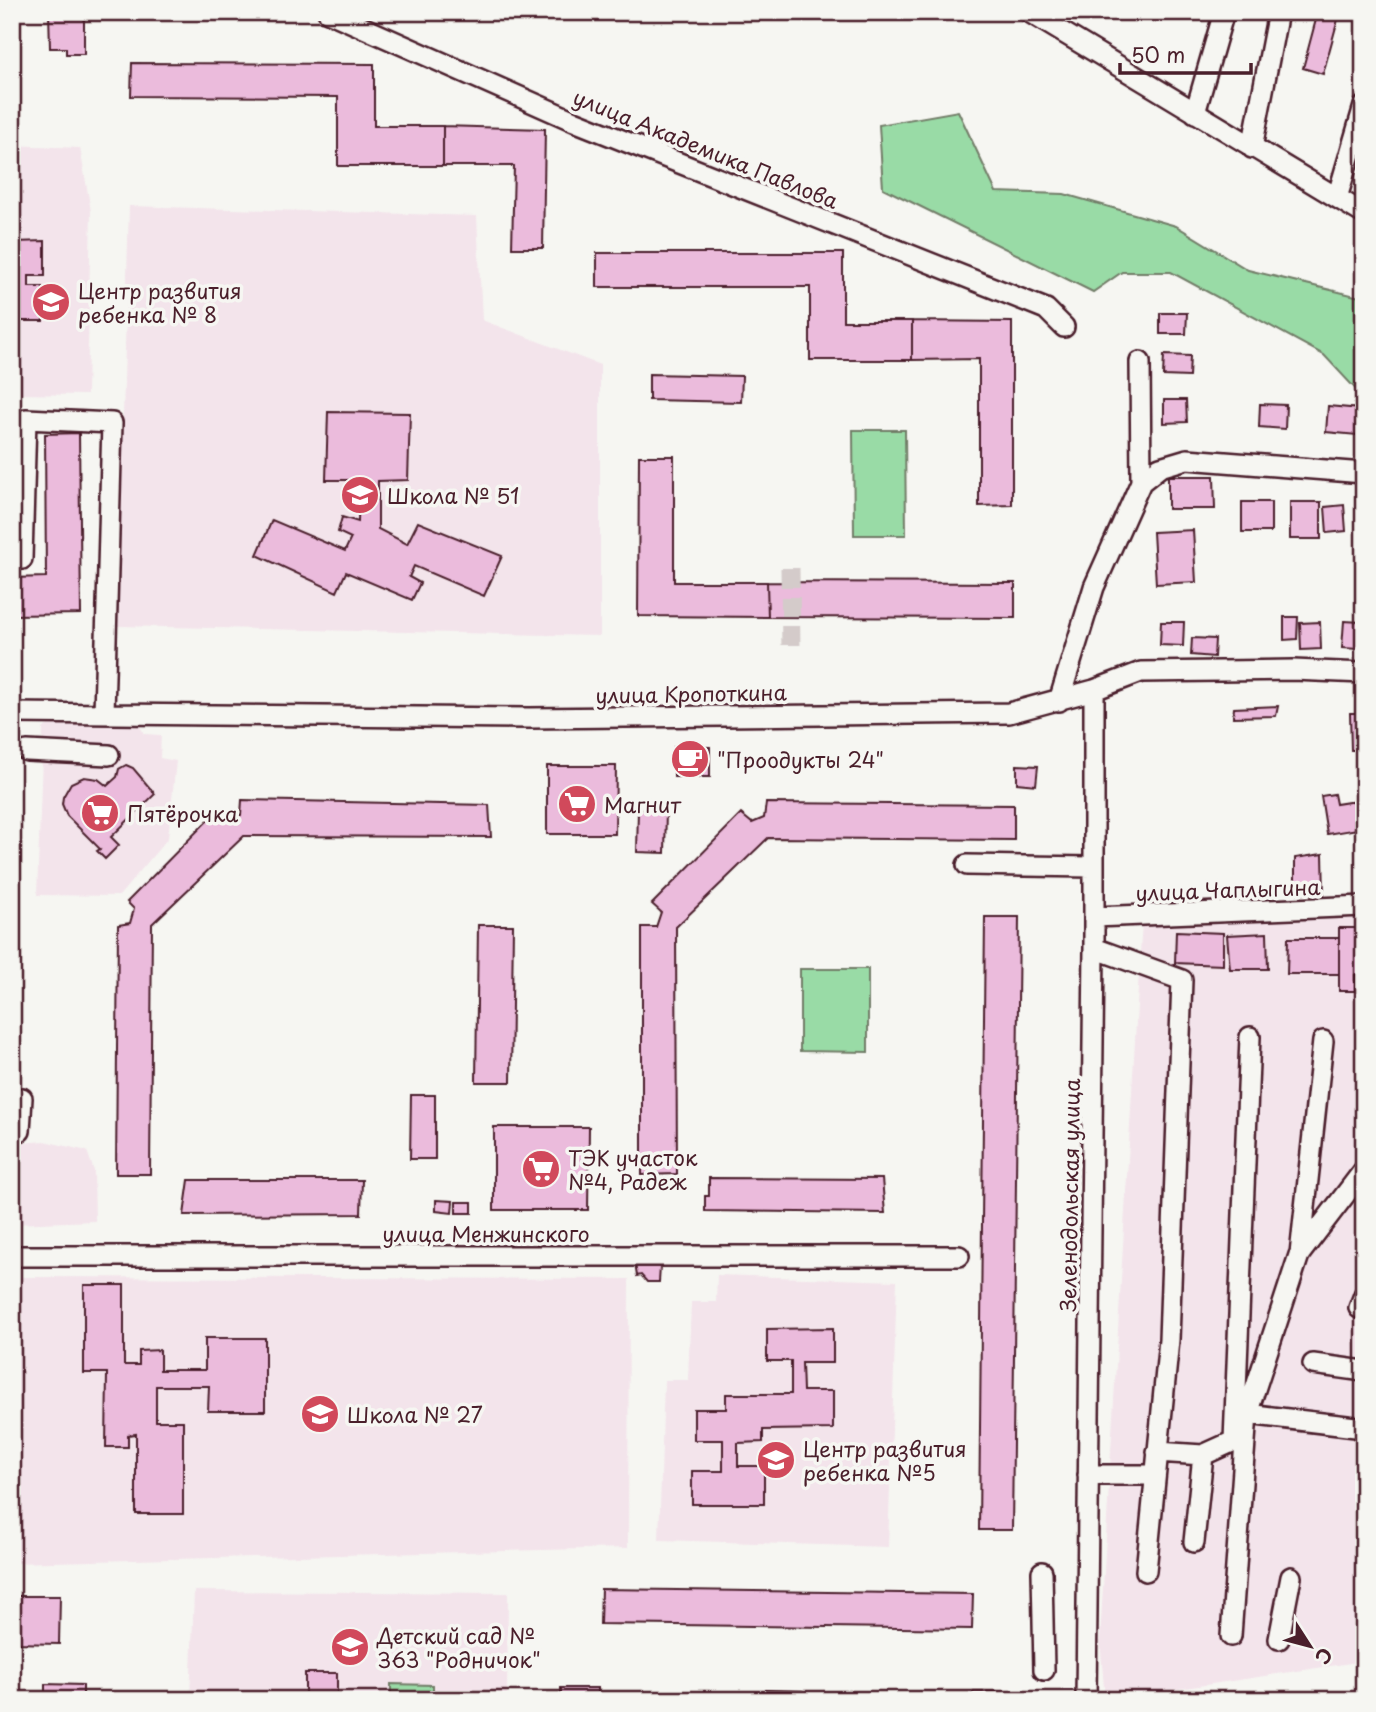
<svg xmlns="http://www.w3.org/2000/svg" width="1376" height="1712" viewBox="0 0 1376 1712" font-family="'Playpen Sans',sans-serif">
<rect width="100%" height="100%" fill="#f6f6f2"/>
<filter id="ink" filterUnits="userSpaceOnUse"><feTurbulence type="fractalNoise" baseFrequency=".0143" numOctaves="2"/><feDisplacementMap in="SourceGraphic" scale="14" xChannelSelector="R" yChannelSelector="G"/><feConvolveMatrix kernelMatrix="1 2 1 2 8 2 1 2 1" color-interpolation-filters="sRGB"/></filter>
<g filter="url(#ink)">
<path fill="#f3e4eb" d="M 12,145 L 80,148 L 91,211 L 87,395 L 12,394 Z
M 129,206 L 477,216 L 482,320 L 600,365 L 600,636 L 117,626 Z
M 50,723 L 140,726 L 144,734 L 161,735 L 160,758 L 176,761 L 168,838 L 119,896 L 37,895 L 43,729 Z
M 1364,912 L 1364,1661 L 1105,1700 L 1100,1639 L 1142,920 Z
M 44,1141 L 87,1151 L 94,1171 L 95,1221 L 12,1224 L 12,1144 Z
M 717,1275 L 897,1281 L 888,1547 L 659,1540 L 664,1380 L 688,1380 L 691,1302 L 716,1302 Z
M 12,1277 L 629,1279 L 628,1548 L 12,1563 Z
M 194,1591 L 508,1593 L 507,1700 L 190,1700 Z"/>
<path fill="#99dba6" stroke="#727d68" stroke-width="2" d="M 958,111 L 996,192 L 1064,194 L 1176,226 L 1248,270 L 1364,298 L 1364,398 L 1324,355 L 1171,272 L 1122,272 L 1093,292 L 883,188 L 879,125 Z
M 853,430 L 905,430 L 906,535 L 854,535 Z
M 800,969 L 868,969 L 868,1052 L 800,1051 Z
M 391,1684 L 433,1685 L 433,1700 L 391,1700 Z"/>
<path fill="#ebbbdc" stroke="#4a1f2b" stroke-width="2" d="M 49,12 L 84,12 L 84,54 L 66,54 L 66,48 L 50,48 Z
M 1318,12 L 1340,12 L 1323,74 L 1303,68 Z
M 132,63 L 374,64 L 374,126 L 443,126 L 443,166 L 338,166 L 338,97 L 131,96 Z
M 443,126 L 545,129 L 543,248 L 512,248 L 514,166 L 443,166 Z
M 12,195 L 14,195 L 15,242 L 45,241 L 45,276 L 29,276 L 29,287 L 43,287 L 43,321 L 12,321 Z
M 597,253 L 843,253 L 843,321 L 912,321 L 912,360 L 810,360 L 810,287 L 597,287 Z
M 1160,313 L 1187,313 L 1186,334 L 1160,334 Z
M 912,321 L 1012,322 L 1012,505 L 979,506 L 979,359 L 912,360 Z
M 1164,355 L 1190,356 L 1189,377 L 1163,376 Z
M 649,374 L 742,376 L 741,402 L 649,400 Z
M 1164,400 L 1186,400 L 1187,422 L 1164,423 Z
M 1260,404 L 1286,405 L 1285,429 L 1259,427 Z
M 1328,406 L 1360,409 L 1357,435 L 1326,432 Z
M 328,412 L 410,413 L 408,480 L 378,481 L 378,529 L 407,544 L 418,522 L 502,556 L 484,596 L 414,566 L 409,577 L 420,583 L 412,600 L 346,572 L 337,592 L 257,555 L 272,520 L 345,551 L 351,538 L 338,532 L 342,517 L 358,522 L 359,480 L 326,480 Z
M 79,433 L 81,614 L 12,615 L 12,578 L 46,577 L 45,434 Z
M 639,456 L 674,456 L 674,582 L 767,582 L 768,617 L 638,616 Z
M 1168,476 L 1214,476 L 1215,509 L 1168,509 Z
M 1242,502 L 1271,502 L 1271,532 L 1242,532 Z
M 1290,502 L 1321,502 L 1321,539 L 1290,539 Z
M 1344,505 L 1346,531 L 1327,533 L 1325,507 Z
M 1193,530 L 1196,582 L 1156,584 L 1153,532 Z
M 767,582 L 1015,583 L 1015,618 L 768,617 Z
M 1284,617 L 1298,617 L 1297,639 L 1284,640 Z
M 1344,621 L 1361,622 L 1359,649 L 1342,648 Z
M 1161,622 L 1184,622 L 1183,646 L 1160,645 Z
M 1320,622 L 1321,649 L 1301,650 L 1300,623 Z
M 1192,638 L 1215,639 L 1214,657 L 1191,655 Z
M 1278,706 L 1276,716 L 1233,717 L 1234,708 Z
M 1350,713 L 1364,713 L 1364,750 L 1351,750 Z
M 674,747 L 710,747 L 710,777 L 674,777 Z
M 126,765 L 133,768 L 155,794 L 111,837 L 119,845 L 105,859 L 97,851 L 100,849 L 67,816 L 62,804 L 63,797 L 71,783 L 84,777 L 98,779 L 107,786 L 117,777 L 119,769 Z
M 1017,765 L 1038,766 L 1036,785 L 1017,783 Z
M 547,766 L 616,766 L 615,834 L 547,834 Z
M 1334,794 L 1336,804 L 1362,800 L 1364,828 L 1327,834 L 1321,796 Z
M 242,800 L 489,805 L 491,837 L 244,836 L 152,924 L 150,1174 L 116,1174 L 118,925 L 130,923 L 134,909 L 127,902 L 217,811 L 229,819 L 241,815 Z
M 766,803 L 1014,805 L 1014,840 L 768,838 L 676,927 L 677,1174 L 642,1175 L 642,927 L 656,927 L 661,912 L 652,904 L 741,814 L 752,823 L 764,818 Z
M 638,809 L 666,810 L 665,853 L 637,852 Z
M 1323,854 L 1324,894 L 1295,893 L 1295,858 Z
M 985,917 L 1019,917 L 1012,1530 L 979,1530 Z
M 478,925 L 513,925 L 511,1082 L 476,1082 Z
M 1339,928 L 1364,928 L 1364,975 L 1355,975 L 1355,991 L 1339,991 Z
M 1176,931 L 1223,933 L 1223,965 L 1175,963 Z
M 1267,933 L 1268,969 L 1230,969 L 1227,935 Z
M 1288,938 L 1339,938 L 1339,974 L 1287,974 Z
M 411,1095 L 435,1095 L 435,1159 L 410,1159 Z
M 494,1127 L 589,1127 L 588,1210 L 494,1210 Z
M 12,1153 L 17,1153 L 16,1173 L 12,1173 Z
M 709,1178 L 882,1179 L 885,1213 L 705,1211 L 705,1196 L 709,1196 Z
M 189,1180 L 362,1180 L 361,1214 L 184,1215 Z
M 436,1200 L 453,1201 L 452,1213 L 436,1211 Z
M 456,1202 L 472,1202 L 472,1213 L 456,1213 Z
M 635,1264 L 660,1267 L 659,1282 L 647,1282 L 641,1275 L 637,1276 Z
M 84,1285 L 124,1285 L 124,1365 L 139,1365 L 139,1351 L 160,1350 L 160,1370 L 205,1370 L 205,1338 L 265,1338 L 265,1411 L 208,1411 L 209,1386 L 156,1386 L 156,1421 L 183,1421 L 183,1514 L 136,1514 L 136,1434 L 128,1435 L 128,1447 L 106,1447 L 107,1373 L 84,1373 Z
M 833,1328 L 833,1363 L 802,1363 L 803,1391 L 833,1391 L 833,1429 L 763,1430 L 763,1442 L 738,1443 L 738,1466 L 764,1466 L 764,1504 L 692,1504 L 692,1471 L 723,1471 L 723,1440 L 694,1440 L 694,1409 L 726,1409 L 726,1394 L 791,1394 L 791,1361 L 767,1361 L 767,1329 Z
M 601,1589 L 973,1594 L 972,1629 L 600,1624 Z
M 12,1596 L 60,1596 L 59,1644 L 12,1643 Z
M 305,1673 L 337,1673 L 337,1700 L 305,1700 Z
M 45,1684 L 83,1685 L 83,1700 L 45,1700 Z
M 561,1688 L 598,1688 L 598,1700 L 561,1700 Z
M 766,1690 L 802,1691 L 802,1700 L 766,1700 Z
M 973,1692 L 1009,1692 L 1009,1700 L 973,1700 Z"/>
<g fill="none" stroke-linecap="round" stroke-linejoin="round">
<path stroke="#d4cbca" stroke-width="19" stroke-dasharray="19 10" stroke-linecap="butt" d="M 790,568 L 791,651"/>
<defs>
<path id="minor" d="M 328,12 L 574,121 L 1046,309 L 1064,327
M 1029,12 L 1364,214
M 1195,113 L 1224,12
M 1252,148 L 1278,12
M 1337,198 L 1364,106
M 1140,362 L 1141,482
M 12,560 L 22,559 L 26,419 L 112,423 L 104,713
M 1059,701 L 1094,587 L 1141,482 L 1160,467 L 1187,459 L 1364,473
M 12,713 L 529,718 L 1009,713 L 1094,690 L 1141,672 L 1293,670 L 1364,673
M 27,751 L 109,755
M 967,865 L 1092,867
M 1094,917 L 1364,906
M 1094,948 L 1182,980 L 1169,1340 L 1146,1571
M 20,1131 L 22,1098
M 1300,1254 L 1323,1041
M 12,1256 L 959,1256
M 1364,1295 L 1359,1308 L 1364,1308
M 1313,1364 L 1364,1371
M 1247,1414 L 1299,1255 L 1364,1170
M 1157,1452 L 1203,1455
M 1088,1475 L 1155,1475
M 1194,1542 L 1203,1455 L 1234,1441 L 1250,1037
M 1042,1572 L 1044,1670
M 1231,1636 L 1247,1414 L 1364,1428
M 1279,1639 L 1291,1577
M 1086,1700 L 1094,948 L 1094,690"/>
</defs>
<use href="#minor" stroke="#4a1f2b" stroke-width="24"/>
<use href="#minor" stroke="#f6f6f2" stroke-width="19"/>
</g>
</g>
<defs>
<symbol id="school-disc" viewBox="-11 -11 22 22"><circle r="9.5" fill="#d1495b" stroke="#f6f6f2"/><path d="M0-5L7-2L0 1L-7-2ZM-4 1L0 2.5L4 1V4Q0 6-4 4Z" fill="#fff"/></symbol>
<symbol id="cafe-disc" viewBox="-11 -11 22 22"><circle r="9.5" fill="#d1495b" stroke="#f6f6f2"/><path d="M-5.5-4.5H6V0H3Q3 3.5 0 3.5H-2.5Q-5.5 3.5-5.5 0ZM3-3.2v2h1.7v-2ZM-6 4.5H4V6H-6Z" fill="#fff"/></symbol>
<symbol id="supermarket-disc" viewBox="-11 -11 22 22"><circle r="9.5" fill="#d1495b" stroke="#f6f6f2"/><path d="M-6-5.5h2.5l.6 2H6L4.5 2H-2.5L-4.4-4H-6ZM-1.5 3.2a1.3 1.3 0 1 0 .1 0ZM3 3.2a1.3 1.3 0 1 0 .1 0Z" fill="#fff"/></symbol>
</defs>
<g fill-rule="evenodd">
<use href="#school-disc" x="29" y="280" width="44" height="44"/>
<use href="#school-disc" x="338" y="473" width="44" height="44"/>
<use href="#cafe-disc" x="668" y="737" width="44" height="44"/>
<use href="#supermarket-disc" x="555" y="782" width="44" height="44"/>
<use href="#supermarket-disc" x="78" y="791" width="44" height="44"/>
<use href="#supermarket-disc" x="519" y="1147" width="44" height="44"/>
<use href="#school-disc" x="298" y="1392" width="44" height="44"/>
<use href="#school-disc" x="754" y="1438" width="44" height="44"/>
<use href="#school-disc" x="328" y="1625" width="44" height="44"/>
</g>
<g text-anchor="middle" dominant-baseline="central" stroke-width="7" stroke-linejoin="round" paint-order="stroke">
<g font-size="21" fill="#4a1f2b" stroke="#f6f6f2">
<text transform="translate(706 148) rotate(22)">улица Академика Павлова</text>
<text transform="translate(691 693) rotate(-1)">улица Кропоткина</text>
<text transform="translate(1228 889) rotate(-2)">улица Чаплыгина</text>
<text transform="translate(1069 1195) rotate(-89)">Зеленодольская улица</text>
<text x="486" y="1233">улица Менжинского</text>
</g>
<g font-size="21" fill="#4a1f2b" stroke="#f6f6f2" text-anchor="start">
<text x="78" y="290">Центр развития<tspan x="78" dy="24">ребенка № 8</tspan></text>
<text x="387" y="495">Школа № 51</text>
<text x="717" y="759">"Проодукты 24"</text>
<text x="604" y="804">Магнит</text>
<text x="127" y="813">Пятёрочка</text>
<text x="568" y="1157">ТЭК участок<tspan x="568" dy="24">№4, Радеж</tspan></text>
<text x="347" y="1414">Школа № 27</text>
<text x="803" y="1448">Центр развития<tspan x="803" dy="24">ребенка №5</tspan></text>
<text x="377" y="1635">Детский сад №<tspan x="377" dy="24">363 "Родничок"</tspan></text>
</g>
</g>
<rect width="1376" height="1712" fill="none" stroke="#f6f6f2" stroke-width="42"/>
<rect x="21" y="21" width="1334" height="1670" fill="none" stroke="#4a1f2b" stroke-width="2.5" filter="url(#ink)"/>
<g transform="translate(1310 1646) rotate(126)" stroke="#f6f6f2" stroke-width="5" paint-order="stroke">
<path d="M0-5L12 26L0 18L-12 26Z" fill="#4a1f2b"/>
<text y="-10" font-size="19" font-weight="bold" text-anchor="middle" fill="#4a1f2b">С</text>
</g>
<path d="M1120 63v10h131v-10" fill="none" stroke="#4a1f2b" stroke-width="3.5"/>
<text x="1131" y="63" font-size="21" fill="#4a1f2b" stroke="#f6f6f2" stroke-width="5" paint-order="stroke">50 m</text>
</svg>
